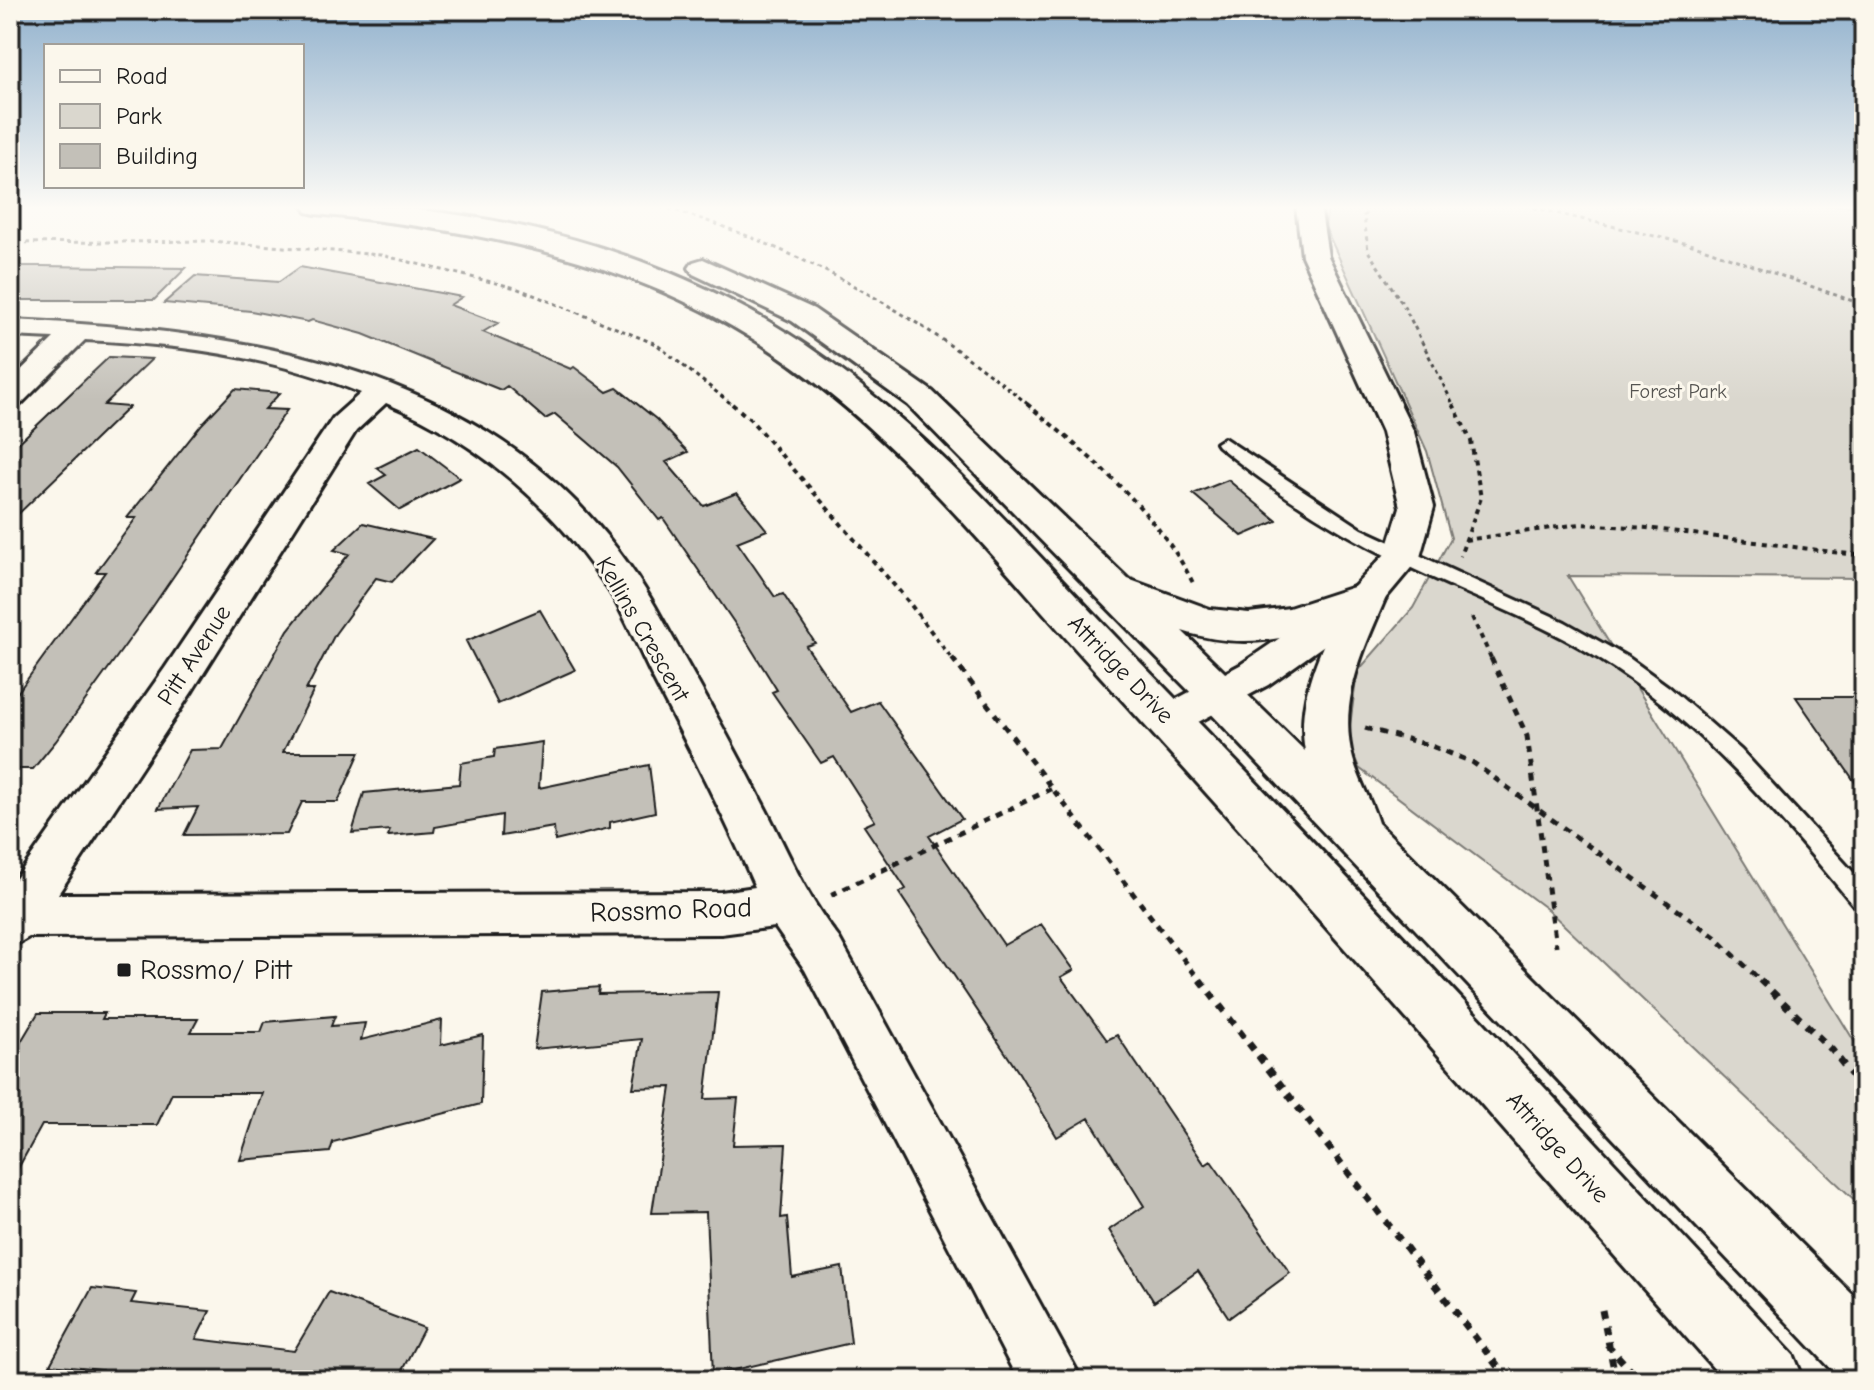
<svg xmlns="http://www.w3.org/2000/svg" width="1874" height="1390" viewBox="0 0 1874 1390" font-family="'Comic Neue',sans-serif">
<rect width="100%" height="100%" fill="#fbf7ec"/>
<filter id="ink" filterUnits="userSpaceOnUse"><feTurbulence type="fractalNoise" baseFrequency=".0125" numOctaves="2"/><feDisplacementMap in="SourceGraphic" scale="16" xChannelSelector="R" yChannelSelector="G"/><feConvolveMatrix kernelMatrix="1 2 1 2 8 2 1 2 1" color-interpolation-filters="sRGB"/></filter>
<g filter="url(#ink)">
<path fill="#dad7ce" stroke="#7b7a75" stroke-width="2" d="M 1328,206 L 1864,206 L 1864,578 L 1568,576 L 1864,1057 L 1864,1209 L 1548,910 L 1359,768 L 1348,741 L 1357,672 L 1413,608 L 1451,538 L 1427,451 L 1325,227 Z"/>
<path fill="#c3c0b8" stroke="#1c1c1c" stroke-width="2" d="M 10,266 L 42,266 L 186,268 L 154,300 L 10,300 Z
M 300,267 L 462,297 L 450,305 L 498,323 L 483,332 L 571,369 L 574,367 L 607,392 L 617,388 L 656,419 L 688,452 L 666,462 L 704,506 L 737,493 L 767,530 L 737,542 L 775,597 L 783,594 L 815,643 L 806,646 L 851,712 L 878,701 L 962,819 L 929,836 L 1004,945 L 1041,924 L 1074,970 L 1061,977 L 1107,1040 L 1117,1035 L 1205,1165 L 1211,1161 L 1290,1273 L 1229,1318 L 1198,1271 L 1154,1302 L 1109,1230 L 1144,1206 L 1089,1118 L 1057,1137 L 1019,1073 L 899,893 L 906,889 L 864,826 L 875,821 L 834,757 L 821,763 L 772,692 L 777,690 L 744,637 L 663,518 L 659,520 L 617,467 L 555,414 L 545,419 L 507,386 L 501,390 L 363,334 L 312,320 L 308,322 L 251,311 L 164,303 L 195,276 L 279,282 Z
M 109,357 L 152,359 L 104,405 L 129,407 L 10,522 L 10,451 Z
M 235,389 L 280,393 L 265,409 L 287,410 L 147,615 L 56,741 L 33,769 L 10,769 L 10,703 L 105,572 L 96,572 L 136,518 L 127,518 L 202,424 Z
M 419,447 L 460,478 L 400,510 L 369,484 L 386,475 L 377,468 Z
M 1228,480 L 1277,521 L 1242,536 L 1193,494 Z
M 363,523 L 433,539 L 392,582 L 376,578 L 335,634 L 306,690 L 314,690 L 283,752 L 360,752 L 338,802 L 302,802 L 287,834 L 184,835 L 198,807 L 158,809 L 190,750 L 222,749 L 288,630 L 349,554 L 334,550 Z
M 540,610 L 575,670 L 498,704 L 466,641 Z
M 1796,697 L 1864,697 L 1864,795 Z
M 542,742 L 539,788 L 649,765 L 655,812 L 610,822 L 610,828 L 555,841 L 554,827 L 501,836 L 502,815 L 435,827 L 434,832 L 388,836 L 390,830 L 352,833 L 364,793 L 459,784 L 461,763 L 494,757 L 495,749 Z
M 599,987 L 598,994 L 718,992 L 705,1099 L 738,1098 L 733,1145 L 786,1144 L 781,1218 L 787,1217 L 792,1277 L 842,1267 L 851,1343 L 713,1375 L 706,1212 L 652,1213 L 671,1087 L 633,1088 L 642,1039 L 534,1049 L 542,992 Z
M 38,1013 L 105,1013 L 102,1019 L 198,1019 L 191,1032 L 261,1032 L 265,1022 L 335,1016 L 331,1026 L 365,1023 L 361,1040 L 442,1020 L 441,1045 L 483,1035 L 481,1104 L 333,1142 L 330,1152 L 240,1160 L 262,1093 L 172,1093 L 157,1125 L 42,1125 L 10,1183 L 10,1060 Z
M 92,1288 L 136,1293 L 131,1303 L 210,1311 L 196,1339 L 294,1351 L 329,1292 L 424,1328 L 397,1380 L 97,1380 L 102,1370 L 50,1365 Z"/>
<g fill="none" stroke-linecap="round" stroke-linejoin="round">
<defs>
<path id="service" d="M 1224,438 L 1362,529 L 1565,622 L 1629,658 L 1669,687 L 1741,750 L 1864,884 L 1864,911 L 1856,908 C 1784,821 1710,732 1615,669 C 1547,623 1470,597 1397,561 C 1333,530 1274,491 1218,446 L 1216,443 Z"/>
<path id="minor" d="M 1296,206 L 1320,206 L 1328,256 L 1414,432 L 1434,507 L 1420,557 L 1379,606 L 1268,685 L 1170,737 L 1156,732 L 1150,721 L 1156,710 L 1240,665 L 1353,588 L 1386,553 L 1400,507 L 1382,432 L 1302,256 Z
M 10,320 C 259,331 519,369 655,606 C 691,671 729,736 762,802 C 788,851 804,894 839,938 L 1082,1380 L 1018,1380 L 805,970 L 775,927 L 721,934 L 29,937 L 10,948 L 10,887 L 165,668 L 333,418 L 361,393 C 276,357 177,344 85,340 L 21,404 L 10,407 L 10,381 L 54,338 L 10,336 ZM 386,403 C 478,441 556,508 610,592 C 629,623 642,658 659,690 C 693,756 726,820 755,887 L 721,892 L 58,894 L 193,690 L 356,431 Z"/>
<path id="secondary" d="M 303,206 C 463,201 632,241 771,323 C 914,408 1022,541 1137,659 C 1360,888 1577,1122 1794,1356 L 1804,1380 L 1724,1380 C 1517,1146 1313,909 1102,678 C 992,558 890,423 750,337 C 619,256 467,228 316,214 L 307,212 Z
M 703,259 L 814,309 L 932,391 L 1128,579 L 1210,609 L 1249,613 L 1289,608 L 1366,583 L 1380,587 L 1386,597 C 1364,649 1337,702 1353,759 C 1359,781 1372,802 1378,823 L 1864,1306 L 1864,1380 L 1840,1378 L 1204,706 L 908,405 L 792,321 L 693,274 L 689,268 L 693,262 ZM 1333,624 C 1314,664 1297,706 1305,751 L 1182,631 C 1236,648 1280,642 1333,624 Z"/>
</defs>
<use href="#service" stroke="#1c1c1c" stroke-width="6"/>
<use href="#minor" stroke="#1c1c1c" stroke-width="6"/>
<use href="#secondary" stroke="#1c1c1c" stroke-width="6"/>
<path stroke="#1c1c1c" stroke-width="3" stroke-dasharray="4 4" stroke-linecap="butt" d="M 661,206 C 799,247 919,314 1030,406
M 1370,206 L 1364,216 L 1368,251 L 1404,306 L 1454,406
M 1526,206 L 1697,246 L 1864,305
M 10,243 L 211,241 L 381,255 L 516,288 L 656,344 L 734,406"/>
<path stroke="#1c1c1c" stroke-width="4" stroke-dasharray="5 5" stroke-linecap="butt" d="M 732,404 L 750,419 L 907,600 L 953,660
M 1027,404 C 1088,455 1157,511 1193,583
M 1453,404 L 1471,441 L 1481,498 L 1460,556
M 1465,540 L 1580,524 L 1647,528 L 1864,556
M 1472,617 L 1492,660"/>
<path stroke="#1c1c1c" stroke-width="5" stroke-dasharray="7 7" stroke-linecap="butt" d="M 952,658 L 1201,982
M 1491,658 L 1527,736 L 1556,946
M 1365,728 L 1429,745 L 1472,762 L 1715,937 L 1762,982
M 831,895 L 1051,789"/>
<path stroke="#1c1c1c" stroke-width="7" stroke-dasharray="8 8" stroke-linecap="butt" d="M 1200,980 L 1508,1380
M 1760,980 L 1832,1050 L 1864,1091
M 1602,1310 L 1616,1380
M 1607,1344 L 1639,1380"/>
<use href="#service" fill="#fbf7ec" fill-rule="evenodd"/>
<use href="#minor" fill="#fbf7ec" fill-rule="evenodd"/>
<use href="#secondary" fill="#fbf7ec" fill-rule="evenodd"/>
</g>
</g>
<linearGradient id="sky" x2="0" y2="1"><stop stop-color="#91b1cd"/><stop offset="0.52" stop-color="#fdfbf6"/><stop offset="1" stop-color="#fdfbf6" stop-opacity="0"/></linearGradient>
<rect width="1874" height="400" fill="url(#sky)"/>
<rect fill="#1c1c1c" stroke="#fbf7ec" stroke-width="3" x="116" y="962" width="16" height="16" rx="4"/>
<g text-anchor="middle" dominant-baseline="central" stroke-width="6" stroke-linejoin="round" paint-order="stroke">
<g font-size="20" fill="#555451" stroke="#fbf7ec">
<text x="1678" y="391">Forest Park</text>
</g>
<g font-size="24" fill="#1c1c1c" stroke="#fbf7ec">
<text transform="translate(643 629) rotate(60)">Kellins Crescent</text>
<text transform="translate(194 655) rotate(-57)">Pitt Avenue</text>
<text transform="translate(1121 669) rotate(46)">Attridge Drive</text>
<text transform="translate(1558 1147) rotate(48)">Attridge Drive</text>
</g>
<g font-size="28" fill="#1c1c1c" stroke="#fbf7ec">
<text transform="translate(671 910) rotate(-2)">Rossmo Road</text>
</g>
<g font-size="28" fill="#1c1c1c" stroke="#fbf7ec" text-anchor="start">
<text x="140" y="970">Rossmo/ Pitt</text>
</g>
</g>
<rect width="1874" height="1390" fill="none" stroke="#fbf7ec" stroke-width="40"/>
<rect x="20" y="20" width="1834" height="1350" fill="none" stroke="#1c1c1c" stroke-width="3" filter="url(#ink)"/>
<rect x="44" y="44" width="260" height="144" fill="#fbf7ec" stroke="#a29f99" stroke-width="2"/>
<rect x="60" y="70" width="40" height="12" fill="#fbf7ec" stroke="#a29f99" stroke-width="2"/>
<text x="116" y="84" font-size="24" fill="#1c1c1c">Road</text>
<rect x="60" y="104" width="40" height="24" fill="#dad7ce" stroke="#a29f99" stroke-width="2"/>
<text x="116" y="124" font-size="24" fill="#1c1c1c">Park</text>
<rect x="60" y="144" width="40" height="24" fill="#c3c0b8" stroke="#a29f99" stroke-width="2"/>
<text x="116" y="164" font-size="24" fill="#1c1c1c">Building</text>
</svg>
